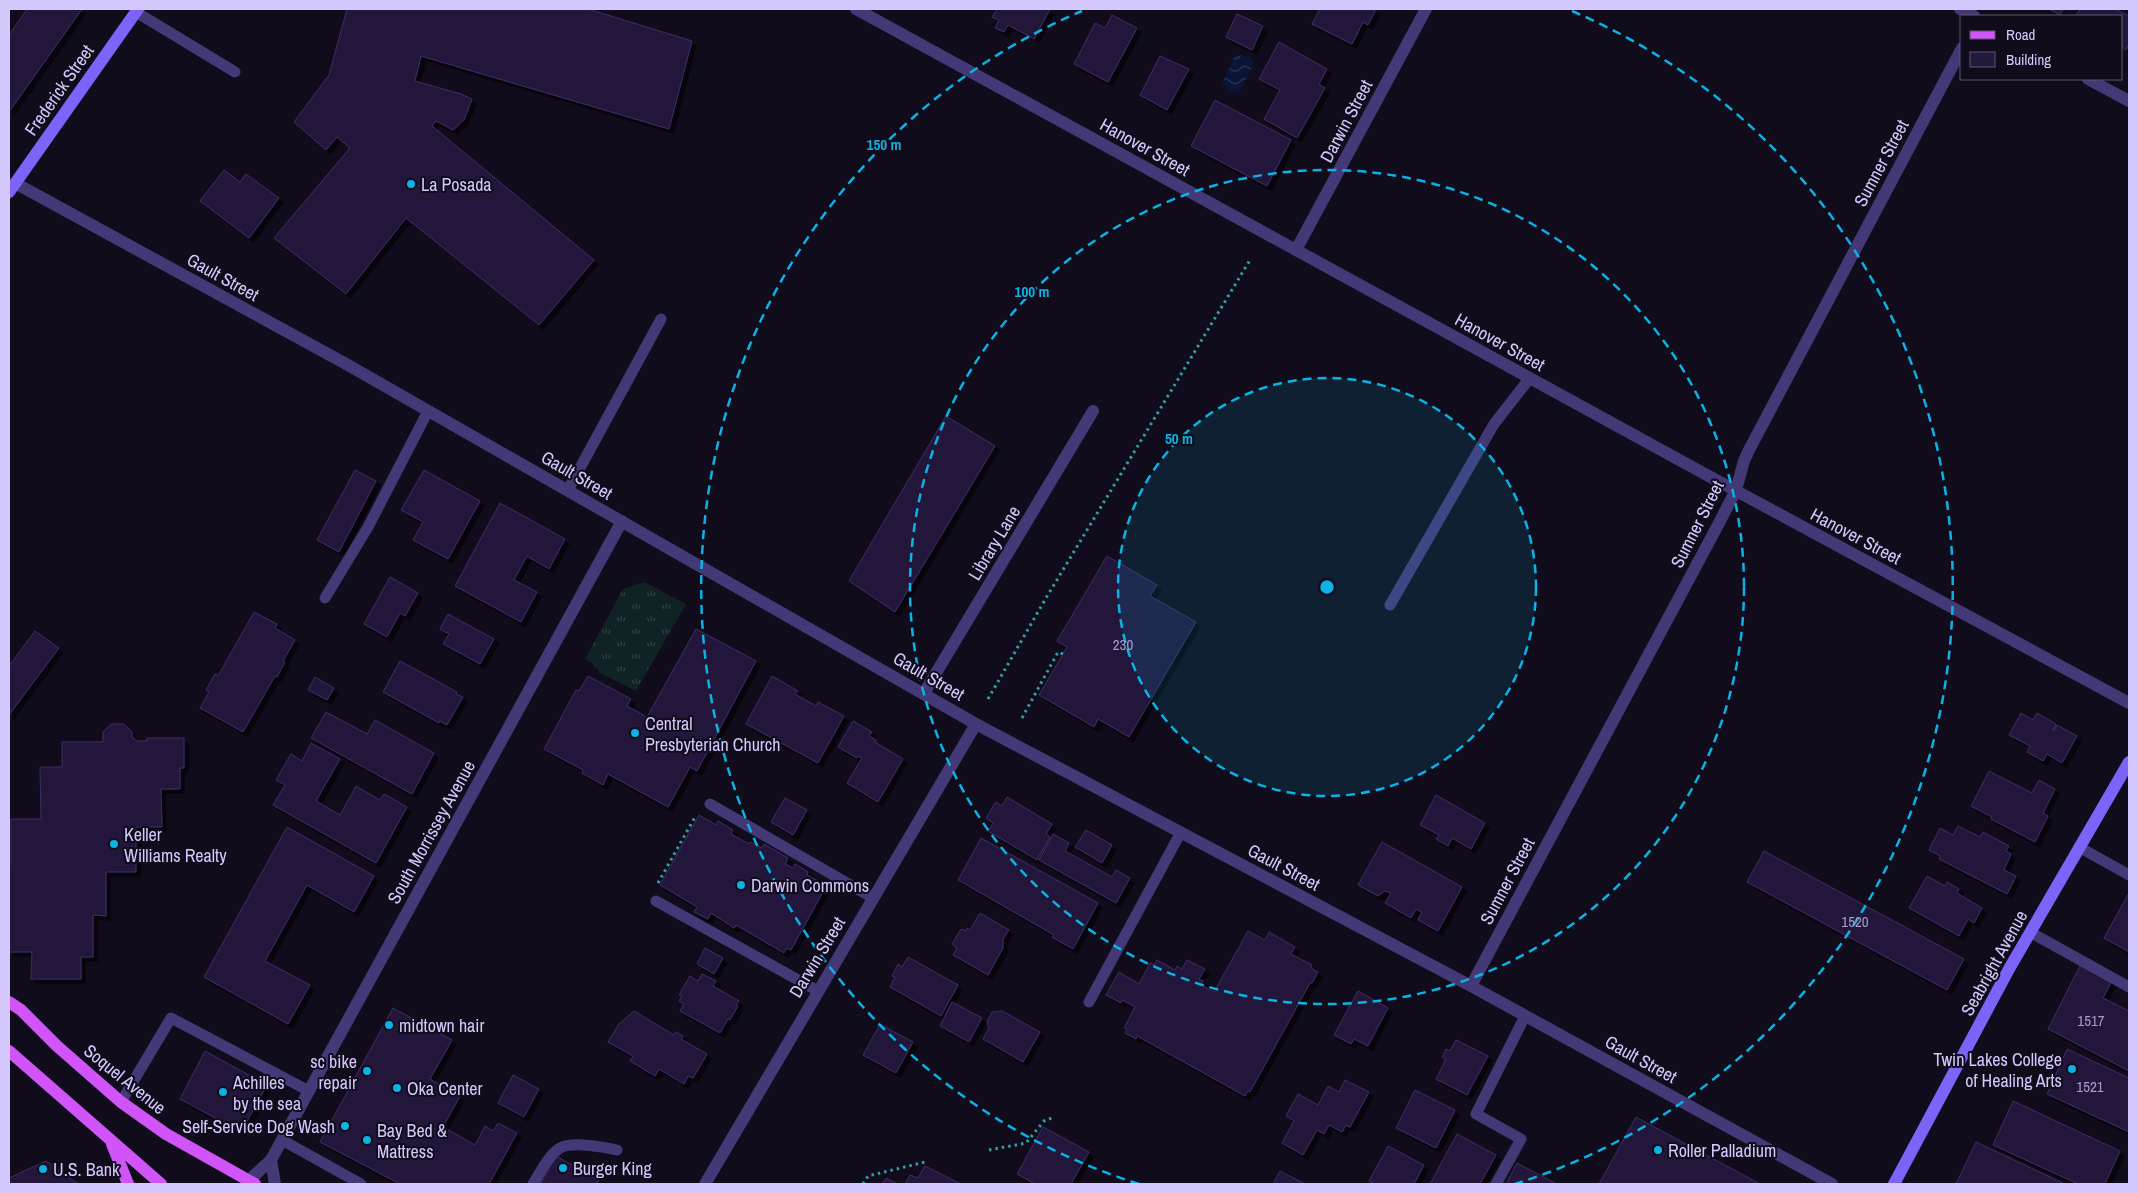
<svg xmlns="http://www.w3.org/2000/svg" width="2138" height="1193" viewBox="0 0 2138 1193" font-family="'Archivo Narrow',sans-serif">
<defs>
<pattern id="grass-tufts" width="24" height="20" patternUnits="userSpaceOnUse" patternTransform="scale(1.25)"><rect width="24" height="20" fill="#0f2224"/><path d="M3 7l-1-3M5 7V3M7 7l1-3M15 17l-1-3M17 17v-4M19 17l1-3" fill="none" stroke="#314145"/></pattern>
<pattern id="water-waves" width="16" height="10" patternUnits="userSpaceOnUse" patternTransform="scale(1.25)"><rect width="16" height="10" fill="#0a1435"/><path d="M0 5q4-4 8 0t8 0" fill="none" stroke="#2d3553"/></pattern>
<filter id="shadow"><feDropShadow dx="4.5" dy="4.5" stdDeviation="0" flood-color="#0009"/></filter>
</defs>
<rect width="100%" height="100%" fill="#100c1b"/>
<path fill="url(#grass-tufts)" d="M 644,582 L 686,604 L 636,691 L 598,672 L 599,670 L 593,666 L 593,664 L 585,659 L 623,589 Z"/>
<path fill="url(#water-waves)" d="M 1235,55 L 1248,56 L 1254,63 L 1240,92 L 1230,93 L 1222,84 Z"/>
<path fill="#24193a" stroke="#3f2c65" filter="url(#shadow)" d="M 27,9 L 82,9 L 9,112 L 9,35 Z
M 347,9 L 588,9 L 692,41 L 669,129 L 421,56 L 415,81 L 461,94 L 472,99 L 464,120 L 453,130 L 436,121 L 432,126 L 594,260 L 539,325 L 406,218 L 346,294 L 274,238 L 350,148 L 337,137 L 326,150 L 294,122 L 329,75 Z
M 997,9 L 1050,9 L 1034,39 L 1008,25 L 1004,32 L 995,28 L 999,20 L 992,17 Z
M 1320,9 L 1376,9 L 1368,25 L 1363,22 L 1352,44 L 1312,24 Z
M 2049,9 L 2063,9 L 2060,15 Z
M 2080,9 L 2115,9 L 2129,16 L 2129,44 L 2126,50 L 2122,47 L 2122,16 L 2076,16 Z
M 1237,14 L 1263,26 L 1252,50 L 1226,37 Z
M 1112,15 L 1137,28 L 1108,82 L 1074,64 L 1095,23 L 1105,28 Z
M 1279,42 L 1327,69 L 1319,84 L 1325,88 L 1297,138 L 1264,119 L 1280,90 L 1259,79 Z
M 1160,56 L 1189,69 L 1167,110 L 1140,95 Z
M 1215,100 L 1291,140 L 1267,186 L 1191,146 Z
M 224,170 L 240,182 L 246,174 L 279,198 L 249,238 L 200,201 Z
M 946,416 L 995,446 L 895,612 L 849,581 Z
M 355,470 L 376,481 L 339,552 L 317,540 Z
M 424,470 L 480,501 L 448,559 L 413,540 L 423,522 L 401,510 Z
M 500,503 L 565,539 L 549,569 L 527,556 L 514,580 L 537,592 L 521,622 L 455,586 Z
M 1107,556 L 1157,585 L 1150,596 L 1196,622 L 1129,737 L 1098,719 L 1094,727 L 1039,695 L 1067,647 L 1057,641 Z
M 390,577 L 418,593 L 405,616 L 400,613 L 387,637 L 364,624 Z
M 254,612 L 277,624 L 275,628 L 295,640 L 283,661 L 285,662 L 277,677 L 275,676 L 243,732 L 200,708 L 209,692 L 206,690 L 215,674 L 218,676 Z
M 448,614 L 494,639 L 480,664 L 443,644 L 449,634 L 440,629 Z
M 696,629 L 756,661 L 697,771 L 690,767 L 668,807 L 608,774 L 603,785 L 582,773 L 583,770 L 544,749 L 576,690 L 579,691 L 588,676 L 631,699 L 627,706 L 647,717 Z
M 35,631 L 59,648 L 9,715 L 9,666 Z
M 400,661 L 457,692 L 456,694 L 463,697 L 447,725 L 440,721 L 439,723 L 383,692 Z
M 772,676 L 798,691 L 795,694 L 816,706 L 818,702 L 844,716 L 818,763 L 746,724 Z
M 315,677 L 334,688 L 327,700 L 308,690 Z
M 326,712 L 367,734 L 375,720 L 434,753 L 412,794 L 311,738 Z
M 2021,713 L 2033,720 L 2037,713 L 2056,724 L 2053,730 L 2054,731 L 2057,725 L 2077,736 L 2062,763 L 2047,754 L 2043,761 L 2027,752 L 2030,746 L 2009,735 Z
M 853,721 L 872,732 L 869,736 L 876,740 L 875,742 L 903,759 L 878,802 L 847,783 L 862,758 L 858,756 L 857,758 L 838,747 Z
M 111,724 L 124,724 L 132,732 L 132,737 L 137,741 L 147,741 L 147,738 L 184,738 L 184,768 L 180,768 L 180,789 L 161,789 L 162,827 L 136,827 L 136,872 L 106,872 L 106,916 L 93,915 L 93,957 L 81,957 L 81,979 L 31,979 L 32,952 L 9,952 L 9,864 L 11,864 L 11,819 L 41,819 L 40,767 L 62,767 L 62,742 L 103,742 L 103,732 Z
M 311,743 L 340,759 L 316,801 L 340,815 L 356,786 L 380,800 L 384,794 L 407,807 L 376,863 L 273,805 L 285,785 L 276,780 L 291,754 L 302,761 Z
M 1989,771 L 2032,793 L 2039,780 L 2055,789 L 2043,813 L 2048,816 L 2035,842 L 1991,819 L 1992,817 L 1971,806 Z
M 1436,795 L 1485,823 L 1471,849 L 1452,838 L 1448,846 L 1436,839 L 1439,835 L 1420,825 Z
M 1007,797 L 1052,824 L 1046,834 L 1050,837 L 1037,860 L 988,831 L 993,823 L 986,818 L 996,802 L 1002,806 Z
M 785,798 L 807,810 L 793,835 L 771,822 Z
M 699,815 L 716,825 L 718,821 L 733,830 L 731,834 L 749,844 L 750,842 L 762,848 L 764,844 L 788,858 L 785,864 L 793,868 L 795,864 L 808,872 L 807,875 L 823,884 L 821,888 L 824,890 L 791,950 L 787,948 L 784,953 L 736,925 L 734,928 L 711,913 L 708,919 L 694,912 L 697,907 L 660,885 Z
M 1958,826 L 1980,837 L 1983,832 L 2009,846 L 2006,851 L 2011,854 L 2004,870 L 2016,876 L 2007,894 L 1939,859 L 1940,856 L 1929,850 L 1940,828 L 1953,835 Z
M 287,827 L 374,876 L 354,912 L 307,885 L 265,961 L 310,985 L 288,1024 L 204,977 Z
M 1086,830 L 1112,845 L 1102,863 L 1075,847 Z
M 1053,834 L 1069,843 L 1065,851 L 1112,877 L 1116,870 L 1130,878 L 1116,903 L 1039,860 Z
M 981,838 L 1098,903 L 1073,949 L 1052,937 L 1054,935 L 958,880 Z
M 1382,842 L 1462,887 L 1438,931 L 1418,920 L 1422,912 L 1416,909 L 1411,918 L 1385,903 L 1391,893 L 1385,891 L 1378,896 L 1358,885 Z
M 1764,851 L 1964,959 L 1947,990 L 1747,882 Z
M 1927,876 L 1945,886 L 1947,882 L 1959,889 L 1957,893 L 1982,908 L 1974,923 L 1968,919 L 1959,936 L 1909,908 Z
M 2129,893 L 2129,952 L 2104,938 Z
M 980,913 L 1009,930 L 1003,939 L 1003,948 L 988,975 L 953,955 L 957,948 L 952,944 L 961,929 L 966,931 L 967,928 L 970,930 Z
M 1248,931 L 1265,940 L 1269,932 L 1295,947 L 1291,954 L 1312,965 L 1311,968 L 1318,972 L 1312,983 L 1310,983 L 1250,1092 L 1248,1091 L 1245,1096 L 1137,1036 L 1136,1039 L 1125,1033 L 1127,1029 L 1124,1028 L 1135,1007 L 1122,1000 L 1121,1003 L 1106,995 L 1119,972 L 1139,984 L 1150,963 L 1154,965 L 1157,960 L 1175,970 L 1177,966 L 1182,969 L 1187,960 L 1205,969 L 1199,979 L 1203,981 L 1201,985 L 1214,992 Z
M 705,948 L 723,958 L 714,974 L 697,964 Z
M 908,957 L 958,985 L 941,1016 L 890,987 L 895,977 L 892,976 L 898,964 L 902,967 Z
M 2082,962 L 2113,978 L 2103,998 L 2129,1011 L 2129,1071 L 2048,1029 Z
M 702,974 L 716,981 L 713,986 L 739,1001 L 736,1005 L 738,1006 L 730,1020 L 728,1019 L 720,1033 L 680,1011 L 684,1004 L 679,1001 L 682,996 L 679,995 L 690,976 L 698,981 Z
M 1358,991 L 1388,1008 L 1368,1046 L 1354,1039 L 1351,1044 L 1334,1035 Z
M 952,1002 L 982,1018 L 969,1042 L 940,1026 Z
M 393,1008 L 452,1040 L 430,1079 L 460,1096 L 443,1127 L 475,1145 L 485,1126 L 493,1131 L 498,1123 L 517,1133 L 489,1184 L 400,1184 L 320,1142 Z
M 634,1011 L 674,1035 L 676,1032 L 683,1036 L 681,1039 L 707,1054 L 693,1078 L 688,1076 L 684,1084 L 659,1069 L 655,1076 L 630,1061 L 633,1056 L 608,1042 L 619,1024 Z
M 1002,1011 L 1040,1032 L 1023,1062 L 983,1039 L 989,1028 L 987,1022 L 992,1012 Z
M 880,1024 L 913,1042 L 896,1073 L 863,1055 Z
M 1456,1040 L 1488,1056 L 1467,1095 L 1436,1079 L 1446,1059 L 1442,1057 L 1446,1049 L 1450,1051 Z
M 2067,1049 L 2129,1078 L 2129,1132 L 2047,1094 Z
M 205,1051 L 267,1085 L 241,1132 L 180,1099 Z
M 513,1075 L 539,1089 L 524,1117 L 498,1103 Z
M 1345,1080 L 1369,1092 L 1350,1127 L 1346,1125 L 1342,1132 L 1329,1125 L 1324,1134 L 1317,1130 L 1303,1155 L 1282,1143 L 1294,1121 L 1286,1116 L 1298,1094 L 1318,1105 L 1328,1086 L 1339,1092 Z
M 1415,1090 L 1455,1110 L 1436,1148 L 1396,1128 Z
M 2013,1101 L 2120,1151 L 2105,1184 L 2078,1184 L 1993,1145 Z
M 1636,1117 L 1760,1184 L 1599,1184 Z
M 1043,1127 L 1089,1152 L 1071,1184 L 1035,1184 L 1017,1174 Z
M 1457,1134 L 1496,1155 L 1480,1184 L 1430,1184 Z
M 1976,1142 L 2065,1184 L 1956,1184 Z
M 1388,1146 L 1424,1165 L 1414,1184 L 1375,1184 L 1369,1181 Z
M 556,1156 L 599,1180 L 596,1184 L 540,1184 Z
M 46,1161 L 78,1184 L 9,1184 L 9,1178 Z
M 1517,1163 L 1555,1183 L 1555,1184 L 1506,1184 Z
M 925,1166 L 961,1184 L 905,1184 L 910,1175 L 918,1178 Z
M 1280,1171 L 1305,1184 L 1273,1184 Z
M 886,1178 L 898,1184 L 882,1184 Z"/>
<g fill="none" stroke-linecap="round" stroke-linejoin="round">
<path stroke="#329ea6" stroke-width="3" stroke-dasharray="2.5 4" stroke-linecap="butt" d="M 988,699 L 1046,598 L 1250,260
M 1022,718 L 1058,652 L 1063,654
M 658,883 L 695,817
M 989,1150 L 1026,1143 L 1044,1121 L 1054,1117
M 863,1184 L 868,1176 L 925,1162"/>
<path stroke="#443977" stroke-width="11" d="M 136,12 L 235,72
M 568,490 L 661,319
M 325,598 L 368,527 L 428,411
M 1390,605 L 1494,424 L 1530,378
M 710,804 L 873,898
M 2079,847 L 2129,875
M 656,901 L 818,991
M 2030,932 L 2129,987
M 1089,1002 L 1181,832
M 121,1102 L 171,1018 L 309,1091
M 282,1140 L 361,1184
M 533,1184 C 540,1173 550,1152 562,1147 C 574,1142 605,1147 617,1150
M 1496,1184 L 1521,1139 L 1476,1114 L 1525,1016"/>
<path stroke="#443977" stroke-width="12" d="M 856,9 L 1705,474 L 2129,703
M 1960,9 L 1974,16
M 2088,79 L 2129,101
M 15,183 L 348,365 L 976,724 L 1471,986 L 1832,1184
M 1296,250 L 1426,9
M 924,693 L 1093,411
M 1471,986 L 1718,525 L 1736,490 L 1744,461 L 1749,450 L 1962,48
M 271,1160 L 275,1184
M 248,1181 L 271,1160 L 622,521
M 705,1184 L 976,724"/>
<path stroke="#7b64f7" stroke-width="12" d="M 9,192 L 138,9
M 1894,1184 L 2009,969 L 2129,762"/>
<path stroke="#d054f7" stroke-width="12" d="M 9,1002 L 21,1010 L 57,1046 L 121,1102 L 166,1134 L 255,1184
M 9,1051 L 161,1184
M 112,1144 L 128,1184"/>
</g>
<circle cx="1327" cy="587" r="209" fill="#0bb2e5" fill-opacity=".12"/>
<g fill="none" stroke="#0bb2e5" stroke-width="2.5" stroke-dasharray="9 6">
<circle cx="1327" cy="587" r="209"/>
<circle cx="1327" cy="587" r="417"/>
<path d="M1139 1184A626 626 0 0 1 1082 11M1572 11A626 626 0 0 1 1515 1184"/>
</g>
<g fill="#0bb2e5" stroke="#100c1b" stroke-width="2">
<circle cx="411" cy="184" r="5"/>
<circle cx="635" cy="733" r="5"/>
<circle cx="114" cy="844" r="5"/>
<circle cx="741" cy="885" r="5"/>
<circle cx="389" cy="1025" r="5"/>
<circle cx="2072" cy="1069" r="5"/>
<circle cx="367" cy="1071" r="5"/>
<circle cx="397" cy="1088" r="5"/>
<circle cx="223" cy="1092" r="5"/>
<circle cx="345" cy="1126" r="5"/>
<circle cx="367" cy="1140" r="5"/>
<circle cx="1658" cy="1150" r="5"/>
<circle cx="563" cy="1168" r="5"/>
<circle cx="43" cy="1169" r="5"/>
</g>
<g text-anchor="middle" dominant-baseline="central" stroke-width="4" stroke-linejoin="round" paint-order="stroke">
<g font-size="15" fill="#a99ccc">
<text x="1123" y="644">230</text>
<text x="1855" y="921">1520</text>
<text x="2091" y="1020">1517</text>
<text x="2090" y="1086">1521</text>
</g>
<g font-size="18" fill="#d5c8fc" stroke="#100c1b">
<text transform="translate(59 90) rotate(-55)">Frederick Street</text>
<text transform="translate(1346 121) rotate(-62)">Darwin Street</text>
<text transform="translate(1145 147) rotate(29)">Hanover Street</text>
<text transform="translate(1881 163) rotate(-62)">Sumner Street</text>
<text transform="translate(223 277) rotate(29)">Gault Street</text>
<text transform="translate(1500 342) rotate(29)">Hanover Street</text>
<text transform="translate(577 475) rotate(30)">Gault Street</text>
<text transform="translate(1697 524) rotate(-63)">Sumner Street</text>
<text transform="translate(1856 536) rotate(28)">Hanover Street</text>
<text transform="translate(994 543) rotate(-59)">Library Lane</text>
<text transform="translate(929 676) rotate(30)">Gault Street</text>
<text transform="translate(431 832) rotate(-61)">South Morrissey Avenue</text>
<text transform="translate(1284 867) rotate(28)">Gault Street</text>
<text transform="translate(1507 881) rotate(-62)">Sumner Street</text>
<text transform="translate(817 957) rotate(-59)">Darwin Street</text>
<text transform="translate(1994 963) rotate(-61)">Seabright Avenue</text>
<text transform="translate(1641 1059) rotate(29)">Gault Street</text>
<text transform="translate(125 1079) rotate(39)">Soquel Avenue</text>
</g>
<g font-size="18" fill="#d5c8fc" stroke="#100c1b" text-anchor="start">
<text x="421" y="184">La Posada</text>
<text x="645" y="723">Central<tspan x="645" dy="21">Presbyterian Church</tspan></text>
<text x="124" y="834">Keller<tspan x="124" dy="21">Williams Realty</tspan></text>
<text x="751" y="885">Darwin Commons</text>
<text x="399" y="1025">midtown hair</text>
<text x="2062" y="1059" text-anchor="end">Twin Lakes College<tspan x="2062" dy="21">of Healing Arts</tspan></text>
<text x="357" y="1061" text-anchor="end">sc bike<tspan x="357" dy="21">repair</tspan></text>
<text x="233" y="1082">Achilles<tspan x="233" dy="21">by the sea</tspan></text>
<text x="407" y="1088">Oka Center</text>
<text x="335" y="1126" text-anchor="end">Self-Service Dog Wash</text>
<text x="377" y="1130">Bay Bed &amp;<tspan x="377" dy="21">Mattress</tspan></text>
<text x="1668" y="1150">Roller Palladium</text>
<text x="573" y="1168">Burger King</text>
<text x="53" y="1169">U.S. Bank</text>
</g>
</g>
<circle cx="1327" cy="587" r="8" fill="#0bb2e5" stroke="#100c1b" stroke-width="2.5"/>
<g font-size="15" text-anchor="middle" font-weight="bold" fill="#0bb2e5" stroke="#100c1b" stroke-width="4" stroke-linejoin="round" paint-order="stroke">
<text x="884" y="150">150 m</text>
<text x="1032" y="297">100 m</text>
<text x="1179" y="444">50 m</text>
</g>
<rect width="2138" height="1193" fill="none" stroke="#d5c8fc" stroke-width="20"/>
<rect x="1960" y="15" width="162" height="65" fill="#100c1b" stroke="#5f5775"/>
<rect x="1970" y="31" width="25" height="8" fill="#d054f7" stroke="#5f5775"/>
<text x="2006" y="40" font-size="15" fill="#d5c8fc">Road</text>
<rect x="1970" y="52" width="25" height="15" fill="#24193a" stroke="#5f5775"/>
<text x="2006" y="65" font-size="15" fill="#d5c8fc">Building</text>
</svg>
